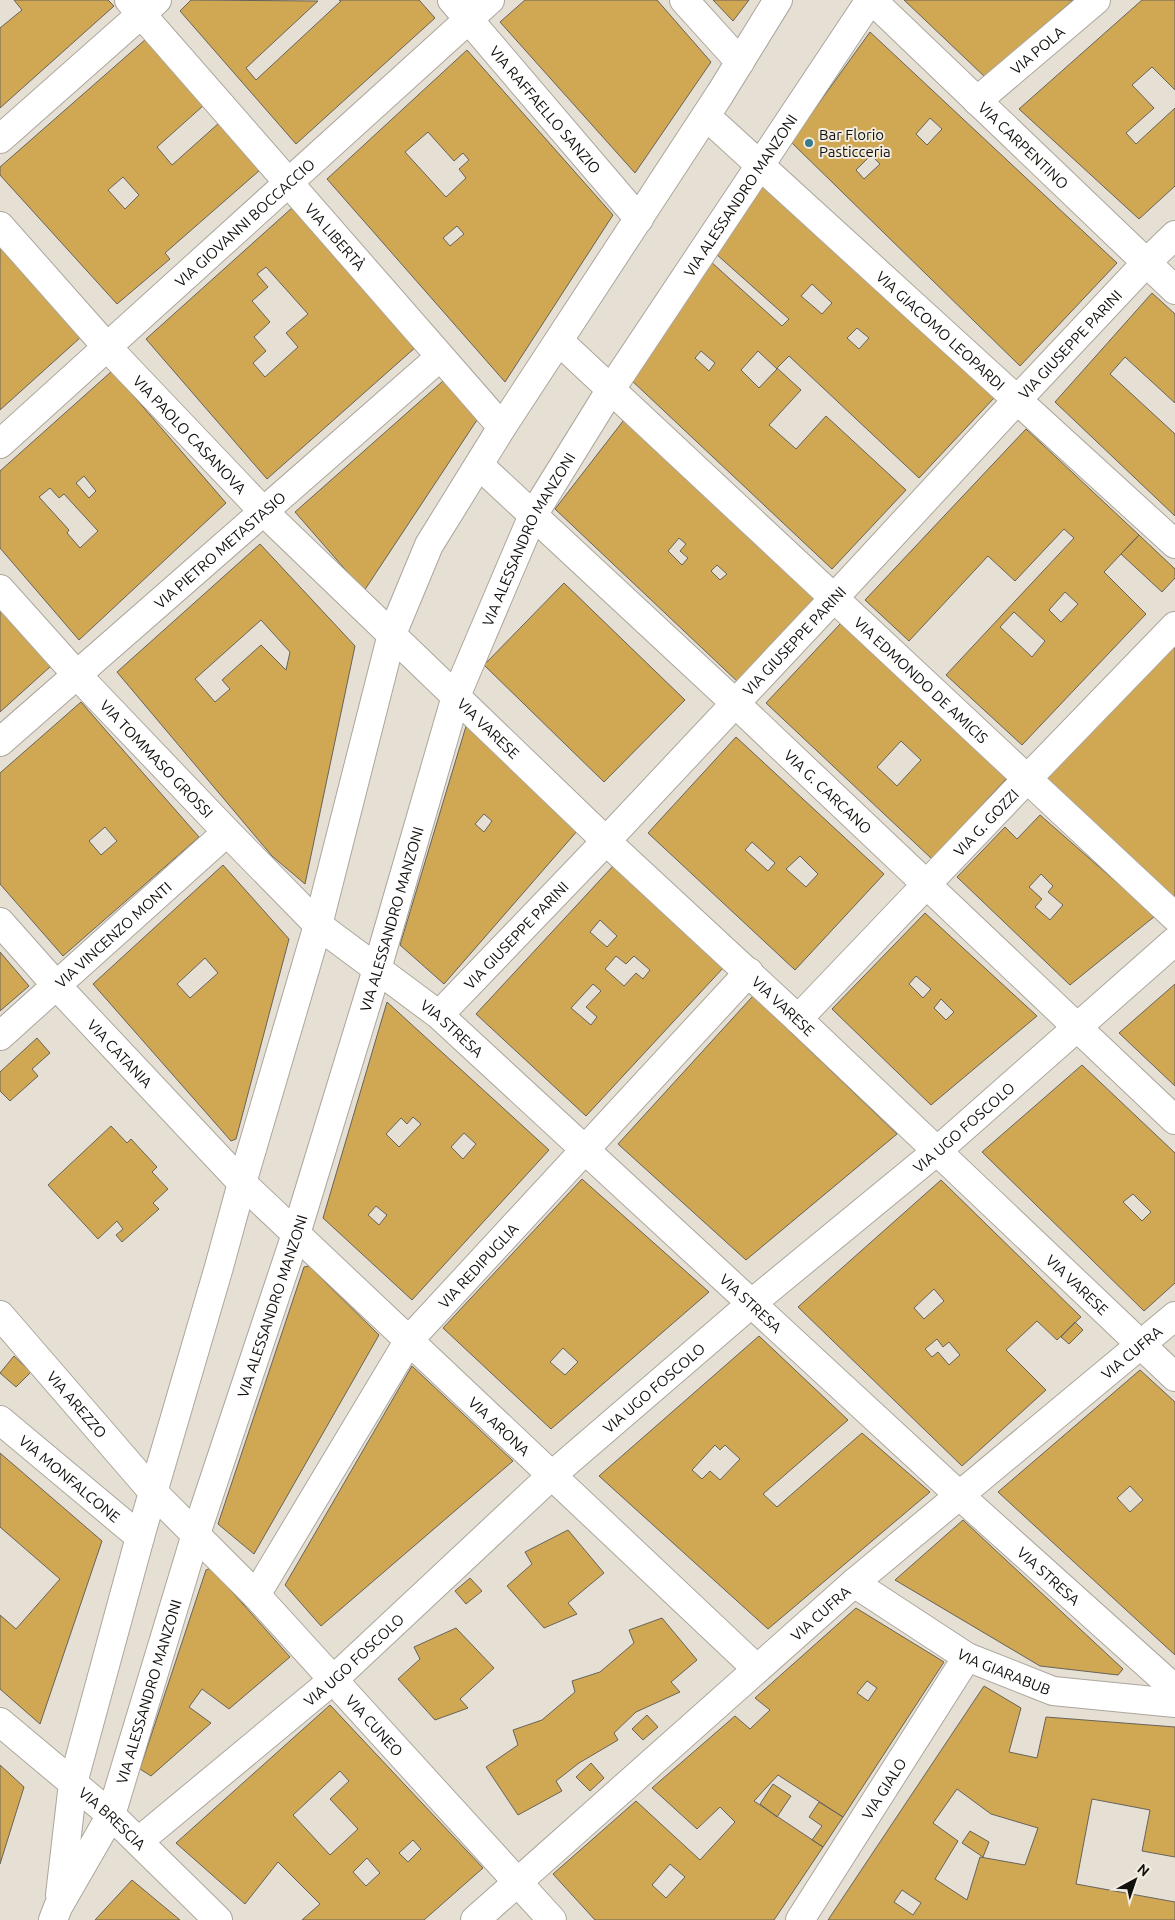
<svg xmlns="http://www.w3.org/2000/svg" width="1175" height="1920" viewBox="0 0 1175 1920" font-family="Ubuntu,sans-serif">
<rect width="100%" height="100%" fill="#e5dfd4"/>
<path fill="#d0a752" stroke="#68635a" fill-rule="evenodd" d="M 14,0 L 108,0 L 114,6 L 0,108 L 0,28 L 22,10 Z
M 191,0 L 318,1 L 246,68 L 256,80 L 341,1 L 339,0 L 419,0 L 435,18 L 296,144 L 180,11 Z
M 525,0 L 657,0 L 711,62 L 635,173 L 500,22 Z
M 713,0 L 749,0 L 733,21 Z
M 904,0 L 1073,0 L 986,78 Z
M 1142,0 L 1175,0 L 1175,90 L 1152,67 L 1132,85 L 1154,108 L 1126,133 L 1136,144 L 1175,108 L 1175,186 L 1139,219 L 1019,109 Z
M 870,32 L 1117,263 L 1020,366 L 791,142 ZM 930,118 L 942,129 L 927,145 L 916,134 ZM 871,155 L 880,164 L 864,179 L 856,170 Z
M 146,39 L 204,105 L 157,147 L 172,165 L 219,123 L 260,170 L 165,253 L 170,259 L 117,304 L 0,175 L 0,167 ZM 123,177 L 139,195 L 125,209 L 108,190 Z
M 467,50 L 613,215 L 505,382 L 327,179 ZM 428,132 L 454,161 L 463,153 L 469,160 L 459,169 L 466,178 L 446,197 L 405,152 ZM 457,226 L 464,234 L 450,246 L 443,238 Z
M 765,183 L 994,398 L 919,478 L 789,356 L 777,368 L 801,390 L 769,425 L 796,449 L 826,416 L 906,490 L 832,569 L 629,378 L 710,261 L 782,326 L 789,319 L 715,253 ZM 812,284 L 832,303 L 822,314 L 801,296 ZM 857,328 L 869,338 L 859,349 L 847,338 ZM 701,351 L 715,363 L 709,371 L 695,358 ZM 758,351 L 777,369 L 759,388 L 741,370 Z
M 293,207 L 417,346 L 267,479 L 146,339 ZM 266,267 L 308,314 L 286,333 L 298,347 L 265,377 L 253,363 L 266,351 L 254,337 L 270,322 L 252,301 L 268,287 L 257,274 Z
M 0,245 L 81,337 L 0,410 Z
M 1152,293 L 1175,314 L 1175,403 L 1125,357 L 1110,374 L 1175,434 L 1175,516 L 1055,402 Z
M 112,371 L 226,503 L 79,640 L 0,548 L 0,471 ZM 84,476 L 96,491 L 89,498 L 76,483 ZM 50,488 L 59,498 L 64,494 L 98,531 L 80,548 L 67,533 L 69,530 L 39,497 Z
M 443,381 L 477,420 L 364,591 L 295,512 Z
M 627,416 L 815,597 L 740,684 L 555,509 ZM 679,538 L 686,544 L 680,551 L 688,558 L 682,565 L 668,551 ZM 717,565 L 727,574 L 720,580 L 711,571 Z
M 1026,429 L 1139,535 L 1104,572 L 1146,614 L 1022,745 L 946,675 L 1074,538 L 1064,529 L 1015,581 L 988,556 L 909,641 L 865,600 ZM 1065,592 L 1078,604 L 1061,622 L 1049,610 ZM 1014,612 L 1045,641 L 1032,657 L 1000,627 Z
M 1139,535 L 1175,569 L 1175,578 L 1162,592 L 1121,554 Z
M 260,544 L 355,646 L 305,884 L 272,856 L 117,672 ZM 261,620 L 290,652 L 286,670 L 261,645 L 222,680 L 230,689 L 215,702 L 195,679 Z
M 564,583 L 685,700 L 604,782 L 484,665 Z
M 0,610 L 51,666 L 0,712 Z
M 842,622 L 1008,777 L 932,859 L 766,703 ZM 901,741 L 921,760 L 897,786 L 877,767 Z
M 1175,642 L 1175,901 L 1046,777 Z
M 81,702 L 199,837 L 63,956 L 0,884 L 0,773 ZM 105,827 L 117,841 L 101,855 L 89,841 Z
M 467,723 L 578,830 L 444,984 L 400,945 ZM 484,814 L 492,821 L 484,832 L 475,824 Z
M 736,737 L 884,874 L 795,970 L 648,833 ZM 752,842 L 775,863 L 768,871 L 745,850 ZM 800,856 L 818,874 L 806,887 L 786,869 Z
M 1040,815 L 1155,916 L 1070,985 L 957,877 L 1005,827 L 1017,839 ZM 1041,874 L 1053,886 L 1048,892 L 1063,905 L 1050,920 L 1035,907 L 1042,899 L 1029,887 Z
M 223,865 L 289,939 L 236,1139 L 231,1141 L 93,984 ZM 205,958 L 218,973 L 190,998 L 177,984 Z
M 614,865 L 724,967 L 586,1116 L 476,1014 ZM 600,920 L 617,936 L 607,947 L 590,932 ZM 616,956 L 626,964 L 634,956 L 650,970 L 643,979 L 636,973 L 624,986 L 605,969 ZM 593,984 L 601,991 L 586,1007 L 597,1017 L 591,1025 L 571,1008 Z
M 925,913 L 1037,1016 L 931,1105 L 832,1009 ZM 916,976 L 931,989 L 923,998 L 909,984 ZM 941,999 L 954,1012 L 946,1020 L 934,1008 Z
M 0,952 L 29,986 L 0,1011 Z
M 1175,984 L 1175,1086 L 1119,1033 Z
M 753,996 L 897,1134 L 746,1260 L 618,1144 Z
M 387,1002 L 549,1150 L 412,1300 L 323,1218 ZM 413,1117 L 421,1124 L 399,1147 L 386,1134 L 401,1118 L 407,1124 ZM 464,1133 L 476,1144 L 463,1159 L 451,1147 ZM 376,1206 L 387,1215 L 379,1225 L 368,1215 Z
M 37,1038 L 50,1053 L 32,1069 L 38,1076 L 10,1101 L 0,1091 L 0,1072 Z
M 1082,1065 L 1175,1153 L 1175,1283 L 1144,1311 L 982,1152 ZM 1133,1194 L 1151,1212 L 1142,1221 L 1123,1202 Z
M 111,1126 L 127,1143 L 131,1139 L 157,1167 L 152,1172 L 168,1189 L 153,1203 L 159,1209 L 122,1242 L 116,1235 L 123,1229 L 117,1221 L 98,1239 L 48,1185 Z
M 582,1179 L 709,1292 L 551,1429 L 443,1328 ZM 563,1348 L 578,1362 L 565,1375 L 550,1362 Z
M 941,1180 L 1081,1317 L 1057,1340 L 1037,1321 L 1006,1350 L 1046,1390 L 962,1466 L 798,1307 ZM 934,1289 L 944,1301 L 924,1319 L 914,1308 ZM 937,1339 L 943,1347 L 949,1342 L 960,1355 L 949,1365 L 938,1352 L 932,1357 L 925,1349 Z
M 309,1266 L 379,1335 L 254,1554 L 218,1524 L 304,1267 Z
M 1075,1322 L 1083,1330 L 1069,1344 L 1061,1337 Z
M 759,1336 L 848,1420 L 763,1494 L 777,1507 L 862,1433 L 930,1492 L 768,1629 L 599,1476 ZM 715,1445 L 720,1450 L 725,1445 L 740,1459 L 720,1480 L 710,1471 L 702,1479 L 692,1470 Z
M 14,1356 L 31,1372 L 16,1387 L 0,1373 Z
M 412,1366 L 513,1461 L 321,1626 L 285,1585 Z
M 1140,1370 L 1175,1402 L 1175,1655 L 998,1492 ZM 1130,1486 L 1143,1500 L 1130,1512 L 1117,1498 Z
M 0,1453 L 102,1541 L 40,1724 L 0,1689 L 0,1615 L 16,1629 L 60,1579 L 0,1527 Z
M 963,1520 L 1123,1669 L 1118,1675 L 1040,1666 L 895,1580 Z
M 568,1530 L 604,1573 L 568,1603 L 577,1614 L 544,1628 L 507,1586 L 532,1564 L 525,1552 Z
M 211,1568 L 290,1657 L 229,1709 L 202,1689 L 189,1707 L 211,1723 L 151,1776 L 140,1769 L 206,1570 Z
M 470,1578 L 482,1591 L 466,1604 L 455,1591 Z
M 856,1608 L 944,1662 L 843,1817 L 778,1775 L 754,1801 L 823,1847 L 774,1920 L 595,1920 L 553,1874 L 636,1801 L 700,1860 L 735,1822 L 720,1807 L 697,1829 L 652,1788 L 735,1716 L 750,1729 L 770,1710 L 755,1698 ZM 867,1681 L 877,1688 L 868,1701 L 857,1693 ZM 670,1864 L 685,1877 L 666,1898 L 652,1885 Z
M 662,1618 L 697,1660 L 671,1682 L 680,1692 L 636,1712 L 614,1733 L 618,1740 L 579,1763 L 556,1781 L 562,1791 L 518,1815 L 486,1767 L 518,1745 L 513,1730 L 542,1720 L 575,1692 L 572,1681 L 600,1672 L 634,1643 L 629,1630 Z
M 456,1628 L 494,1668 L 460,1699 L 468,1708 L 435,1720 L 398,1679 L 420,1659 L 414,1647 Z
M 984,1686 L 1021,1708 L 1009,1752 L 1037,1758 L 1046,1717 L 1175,1727 L 1175,1857 L 1142,1851 L 1150,1810 L 1092,1799 L 1076,1884 L 1175,1902 L 1175,1920 L 828,1920 ZM 957,1789 L 991,1814 L 1038,1828 L 1025,1865 L 980,1857 L 967,1900 L 935,1879 L 958,1841 L 933,1823 ZM 902,1890 L 921,1903 L 913,1915 L 894,1902 Z
M 330,1705 L 483,1868 L 424,1920 L 302,1920 L 320,1904 L 278,1862 L 245,1904 L 176,1843 ZM 340,1771 L 349,1781 L 330,1799 L 358,1829 L 330,1855 L 293,1815 ZM 413,1840 L 421,1849 L 408,1862 L 399,1853 ZM 367,1858 L 380,1873 L 366,1886 L 353,1872 Z
M 647,1715 L 658,1727 L 643,1740 L 632,1729 Z
M 591,1763 L 604,1778 L 590,1791 L 576,1777 Z
M 0,1765 L 24,1787 L 0,1864 Z
M 773,1784 L 791,1796 L 777,1817 L 760,1804 Z
M 819,1802 L 843,1817 L 823,1847 L 812,1840 L 822,1826 L 809,1817 Z
M 970,1831 L 989,1842 L 983,1857 L 962,1843 Z
M 132,1880 L 180,1920 L 95,1920 Z"/>
<g fill="none" stroke-linecap="round" stroke-linejoin="round">
<defs>
<g id="street">
<path id="s1" d="M 129,0 L 502,427"/>
<path id="s2" d="M 452,0 L 639,219"/>
<path d="M 684,0 L 740,62"/>
<path id="s3" d="M 872,0 L 1175,290"/>
<path id="s4" d="M 977,101 L 1096,0"/>
<path id="s5" d="M 706,116 L 1175,544"/>
<path d="M 0,139 L 157,0"/>
<path id="s6" d="M 0,226 L 107,347 L 263,511 L 606,841 L 798,1019 L 1175,1377"/>
<path id="s7" d="M 559,341 L 1175,917"/>
<path id="s8" d="M 0,444 L 490,0"/>
<path id="s9" d="M 479,465 L 735,703 L 1175,1120"/>
<path id="s10" d="M 0,589 L 77,675 L 227,832 L 318,925 L 439,1015 L 959,1495 L 1175,1689"/>
<path id="s11" d="M 0,742 L 440,357"/>
<path id="s12" d="M 0,922 L 56,985 L 242,1183 L 757,1669"/>
<path id="s13" d="M 439,1015 L 606,841 L 834,598 L 1018,399 L 1146,263 L 1175,235"/>
<path id="s14" d="M 798,1019 L 1027,779 L 1175,626"/>
<path id="s15" d="M 0,1036 L 227,832"/>
<path id="s16" d="M 0,1315 L 153,1492 L 256,1595 L 552,1920"/>
<path id="s17" d="M 0,1420 L 140,1537"/>
<path id="s18" d="M 854,1583 L 967,1657 L 1053,1691 L 1175,1703"/>
<path id="s19" d="M 256,1595 L 409,1340 L 749,972"/>
<path id="s20" d="M 0,1722 L 111,1815 L 218,1920"/>
<path id="s21" d="M 139,1841 L 333,1680 L 551,1476 L 752,1303 L 937,1151 L 1175,941"/>
<path d="M 60,1895 L 73,1783 L 140,1537 L 219,1267 L 242,1183 L 318,925 L 392,634 L 429,545 L 502,427 L 720,94 L 778,0"/>
<path id="s22" d="M 53,1920 L 58,1907 L 111,1815 L 196,1534 L 296,1234 L 377,969 L 456,696 L 533,515 L 611,389 L 870,0"/>
<path id="s23" d="M 475,1920 L 854,1583 L 1175,1316"/>
<path id="s24" d="M 800,1920 L 967,1657"/>
</g>
</defs>
<use href="#street" stroke="#aca69c" stroke-width="30"/>
<use href="#street" stroke="#fff" stroke-width="28"/>
</g>
<circle fill="#3a7c8e" stroke="#f2ece1" stroke-width="2" cx="809" cy="143" r="5"/>
<g text-anchor="middle" dominant-baseline="central" stroke-width="4" stroke-linejoin="round" paint-order="stroke">
<g font-size="15" fill="#12100c" stroke="#f2ece1">
<text stroke="none"><textPath href="#s4" startOffset="79">VIA POLA</textPath></text>
<text stroke="none"><textPath href="#s2" startOffset="144">VIA RAFFAELLO SANZIO</textPath></text>
<text stroke="none"><textPath href="#s3" startOffset="210">VIA CARPENTINO</textPath></text>
<text stroke="none"><textPath href="#s22" startOffset="1869">VIA ALESSANDRO MANZONI</textPath></text>
<text stroke="none"><textPath href="#s8" startOffset="330">VIA GIOVANNI BOCCACCIO</textPath></text>
<text stroke="none"><textPath href="#s1" startOffset="314">VIA LIBERTÀ</textPath></text>
<text stroke="none"><textPath href="#s5" startOffset="318">VIA GIACOMO LEOPARDI</textPath></text>
<text stroke="none"><textPath href="#s13" startOffset="921">VIA GIUSEPPE PARINI</textPath></text>
<text stroke="none"><textPath href="#s6" startOffset="282">VIA PAOLO CASANOVA</textPath></text>
<text stroke="none"><textPath href="#s22" startOffset="1464">VIA ALESSANDRO MANZONI</textPath></text>
<text stroke="none"><textPath href="#s11" startOffset="292">VIA PIETRO METASTASIO</textPath></text>
<text stroke="none"><textPath href="#s13" startOffset="516">VIA GIUSEPPE PARINI</textPath></text>
<text stroke="none"><textPath href="#s7" startOffset="496">VIA EDMONDO DE AMICIS</textPath></text>
<text stroke="none"><textPath href="#s6" startOffset="701">VIA VARESE</textPath></text>
<text stroke="none"><textPath href="#s10" startOffset="231">VIA TOMMASO GROSSI</textPath></text>
<text stroke="none"><textPath href="#s9" startOffset="478">VIA G. CARCANO</textPath></text>
<text stroke="none"><textPath href="#s14" startOffset="272">VIA G. GOZZI</textPath></text>
<text stroke="none"><textPath href="#s22" startOffset="1059">VIA ALESSANDRO MANZONI</textPath></text>
<text stroke="none"><textPath href="#s15" startOffset="152">VIA VINCENZO MONTI</textPath></text>
<text stroke="none"><textPath href="#s13" startOffset="111">VIA GIUSEPPE PARINI</textPath></text>
<text stroke="none"><textPath href="#s6" startOffset="1106">VIA VARESE</textPath></text>
<text stroke="none"><textPath href="#s10" startOffset="632">VIA STRESA</textPath></text>
<text stroke="none"><textPath href="#s12" startOffset="178">VIA CATANIA</textPath></text>
<text stroke="none"><textPath href="#s21" startOffset="1091">VIA UGO FOSCOLO</textPath></text>
<text stroke="none"><textPath href="#s19" startOffset="399">VIA REDIPUGLIA</textPath></text>
<text stroke="none"><textPath href="#s6" startOffset="1511">VIA VARESE</textPath></text>
<text stroke="none"><textPath href="#s10" startOffset="1038">VIA STRESA</textPath></text>
<text stroke="none"><textPath href="#s22" startOffset="654">VIA ALESSANDRO MANZONI</textPath></text>
<text stroke="none"><textPath href="#s23" startOffset="868">VIA CUFRA</textPath></text>
<text stroke="none"><textPath href="#s21" startOffset="686">VIA UGO FOSCOLO</textPath></text>
<text stroke="none"><textPath href="#s16" startOffset="118">VIA AREZZO</textPath></text>
<text stroke="none"><textPath href="#s12" startOffset="710">VIA ARONA</textPath></text>
<text stroke="none"><textPath href="#s17" startOffset="91">VIA MONFALCONE</textPath></text>
<text stroke="none"><textPath href="#s10" startOffset="1442">VIA STRESA</textPath></text>
<text stroke="none"><textPath href="#s23" startOffset="462">VIA CUFRA</textPath></text>
<text stroke="none"><textPath href="#s21" startOffset="281">VIA UGO FOSCOLO</textPath></text>
<text stroke="none"><textPath href="#s18" startOffset="175">VIA GIARABUB</textPath></text>
<text stroke="none"><textPath href="#s22" startOffset="249">VIA ALESSANDRO MANZONI</textPath></text>
<text stroke="none"><textPath href="#s16" startOffset="556">VIA CUNEO</textPath></text>
<text stroke="none"><textPath href="#s24" startOffset="156">VIA GIALO</textPath></text>
<text stroke="none"><textPath href="#s20" startOffset="148">VIA BRESCIA</textPath></text>
</g>
<g font-size="15" fill="#12100c" stroke="#f2ece1" text-anchor="start">
<text x="819" y="134">Bar Florio<tspan x="819" dy="17">Pasticceria</tspan></text>
</g>
</g>
<g transform="translate(1135 1880) rotate(40)" stroke="#f2ece1" stroke-width="4" paint-order="stroke">
<path d="M0-4L9 19L0 12L-9 19Z" fill="#12100c"/>
<text y="-8" font-size="14" font-weight="bold" text-anchor="middle" fill="#12100c">N</text>
</g>
</svg>
